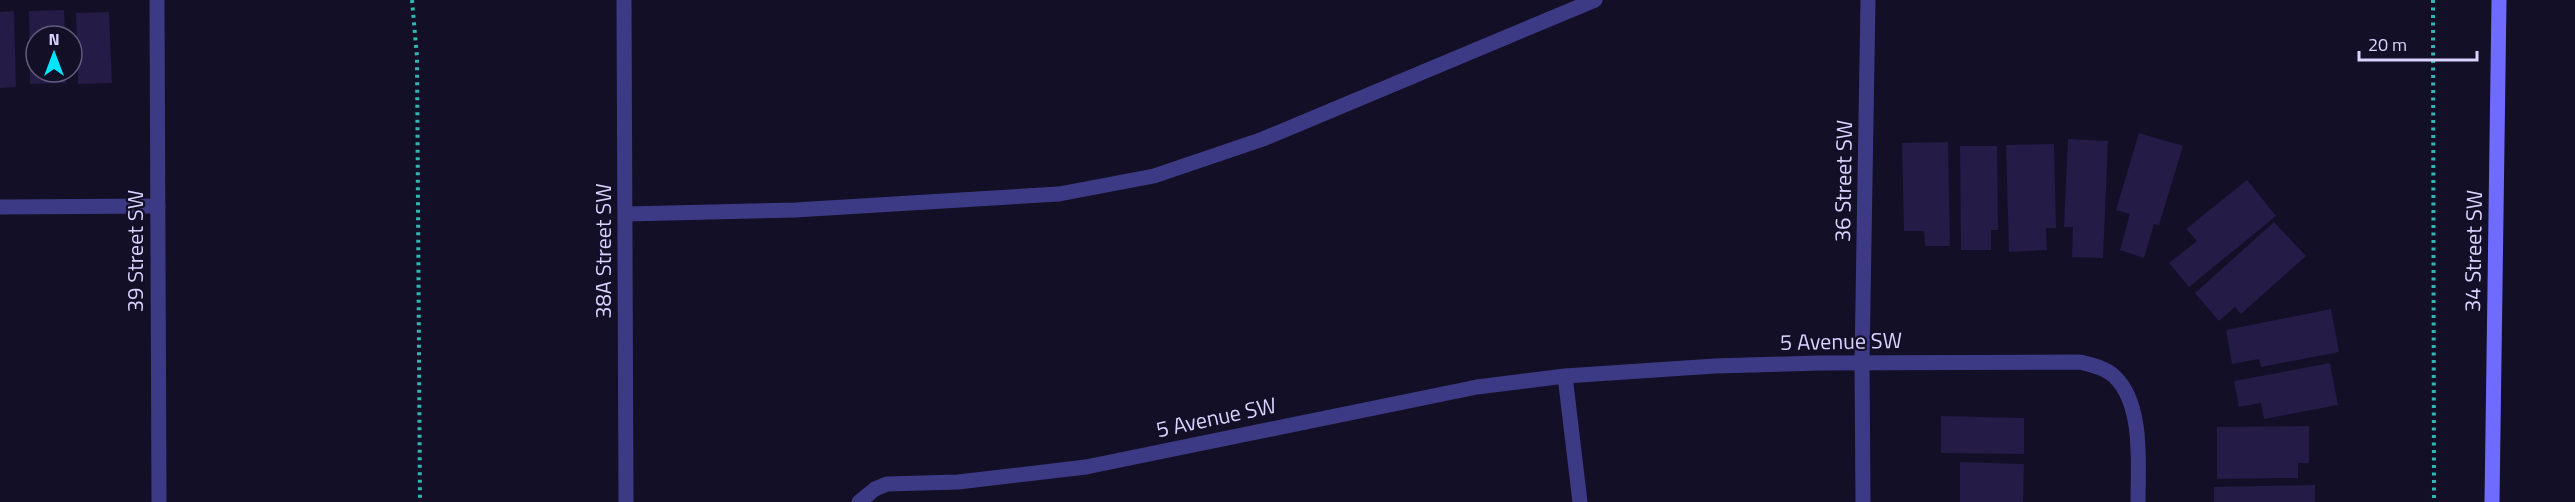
<svg xmlns="http://www.w3.org/2000/svg" width="2575" height="502" viewBox="0 0 2575 502" font-family="'Titillium Web',sans-serif">
<rect width="100%" height="100%" fill="#130f26"/>
<path fill="#241b47" d="M 64,10 L 65,36 L 36,36 L 36,72 L 66,72 L 66,83 L 30,84 L 29,11 Z
M 14,11 L 16,87 L 0,88 L 0,12 Z
M 109,12 L 112,83 L 78,84 L 76,13 Z
M 2139,133 L 2183,146 L 2159,225 L 2154,224 L 2144,258 L 2120,250 L 2130,214 L 2116,210 Z
M 2068,139 L 2108,141 L 2103,258 L 2072,257 L 2073,227 L 2064,227 Z
M 1948,142 L 1950,246 L 1925,246 L 1924,231 L 1904,231 L 1902,143 Z
M 2054,144 L 2056,228 L 2046,228 L 2047,250 L 2009,252 L 2006,145 Z
M 1960,146 L 1997,146 L 1998,230 L 1991,230 L 1991,250 L 1961,250 Z
M 2247,180 L 2276,216 L 2189,287 L 2169,263 L 2197,241 L 2186,229 Z
M 2274,222 L 2306,256 L 2241,314 L 2235,307 L 2219,321 L 2195,293 Z
M 2331,309 L 2339,352 L 2261,367 L 2259,359 L 2232,364 L 2226,330 Z
M 2330,363 L 2338,405 L 2264,419 L 2261,403 L 2239,407 L 2234,381 Z
M 1941,416 L 2024,418 L 2024,454 L 1941,453 Z
M 2309,426 L 2309,463 L 2298,463 L 2298,478 L 2217,479 L 2217,427 Z
M 1960,462 L 2024,464 L 2023,502 L 1960,502 Z
M 2315,485 L 2315,502 L 2214,502 L 2214,487 Z"/>
<g fill="none" stroke-linecap="round" stroke-linejoin="round">
<path stroke="#2fb8b0" stroke-width="4" stroke-dasharray="3 4.5" stroke-linecap="butt" d="M 412,0 L 417,57 L 420,502
M 2433,0 L 2434,502"/>
<path stroke="#3d3a85" stroke-width="15" d="M 0,207 L 158,206
M 626,214 L 795,210 L 1059,194 L 1154,176 L 1263,139 L 1595,0
M 1862,362 L 1863,502"/>
<path stroke="#3d3a85" stroke-width="15" d="M 157,0 L 159,502
M 624,0 L 626,502
M 1862,362 L 1868,0
M 1565,376 L 1580,502
M 859,502 L 875,489 L 887,484 L 958,482 L 1086,467 L 1477,387 L 1565,376 L 1715,366 L 1819,363 L 2080,362 C 2092,365 2105,368 2114,376 C 2144,404 2138,465 2138,502"/>
<path stroke="#6f6bff" stroke-width="15" d="M 2492,502 L 2499,0"/>
</g>
<g text-anchor="middle" dominant-baseline="central" stroke-width="4.5" stroke-linejoin="round" paint-order="stroke">
<g font-size="22" fill="#d9d4ff" stroke="#130f26">
<text transform="translate(1843 181) rotate(-89)">36 Street SW</text>
<text transform="translate(135 251) rotate(-90)">39 Street SW</text>
<text transform="translate(603 251) rotate(-90)">38A Street SW</text>
<text transform="translate(2473 251) rotate(-89)">34 Street SW</text>
<text transform="translate(1841 341) rotate(-1)">5 Avenue SW</text>
<text transform="translate(1216 417) rotate(-12)">5 Avenue SW</text>
</g>
</g>
<g transform="translate(54 54)"><circle r="28" fill="#130f26" stroke="#625e7d" stroke-width="1.5"/>
<path d="M0-4.5L10 22L0 15L-10 22Z" fill="#00e5ff"/>
<text y="-9" font-size="16" font-weight="bold" text-anchor="middle" fill="#d9d4ff">N</text>
</g>
<path d="M2359 51v9h118v-9" fill="none" stroke="#d9d4ff" stroke-width="3"/>
<text x="2368" y="51" font-size="18" fill="#d9d4ff" stroke="#130f26" stroke-width="4.5" paint-order="stroke">20 m</text>
</svg>
